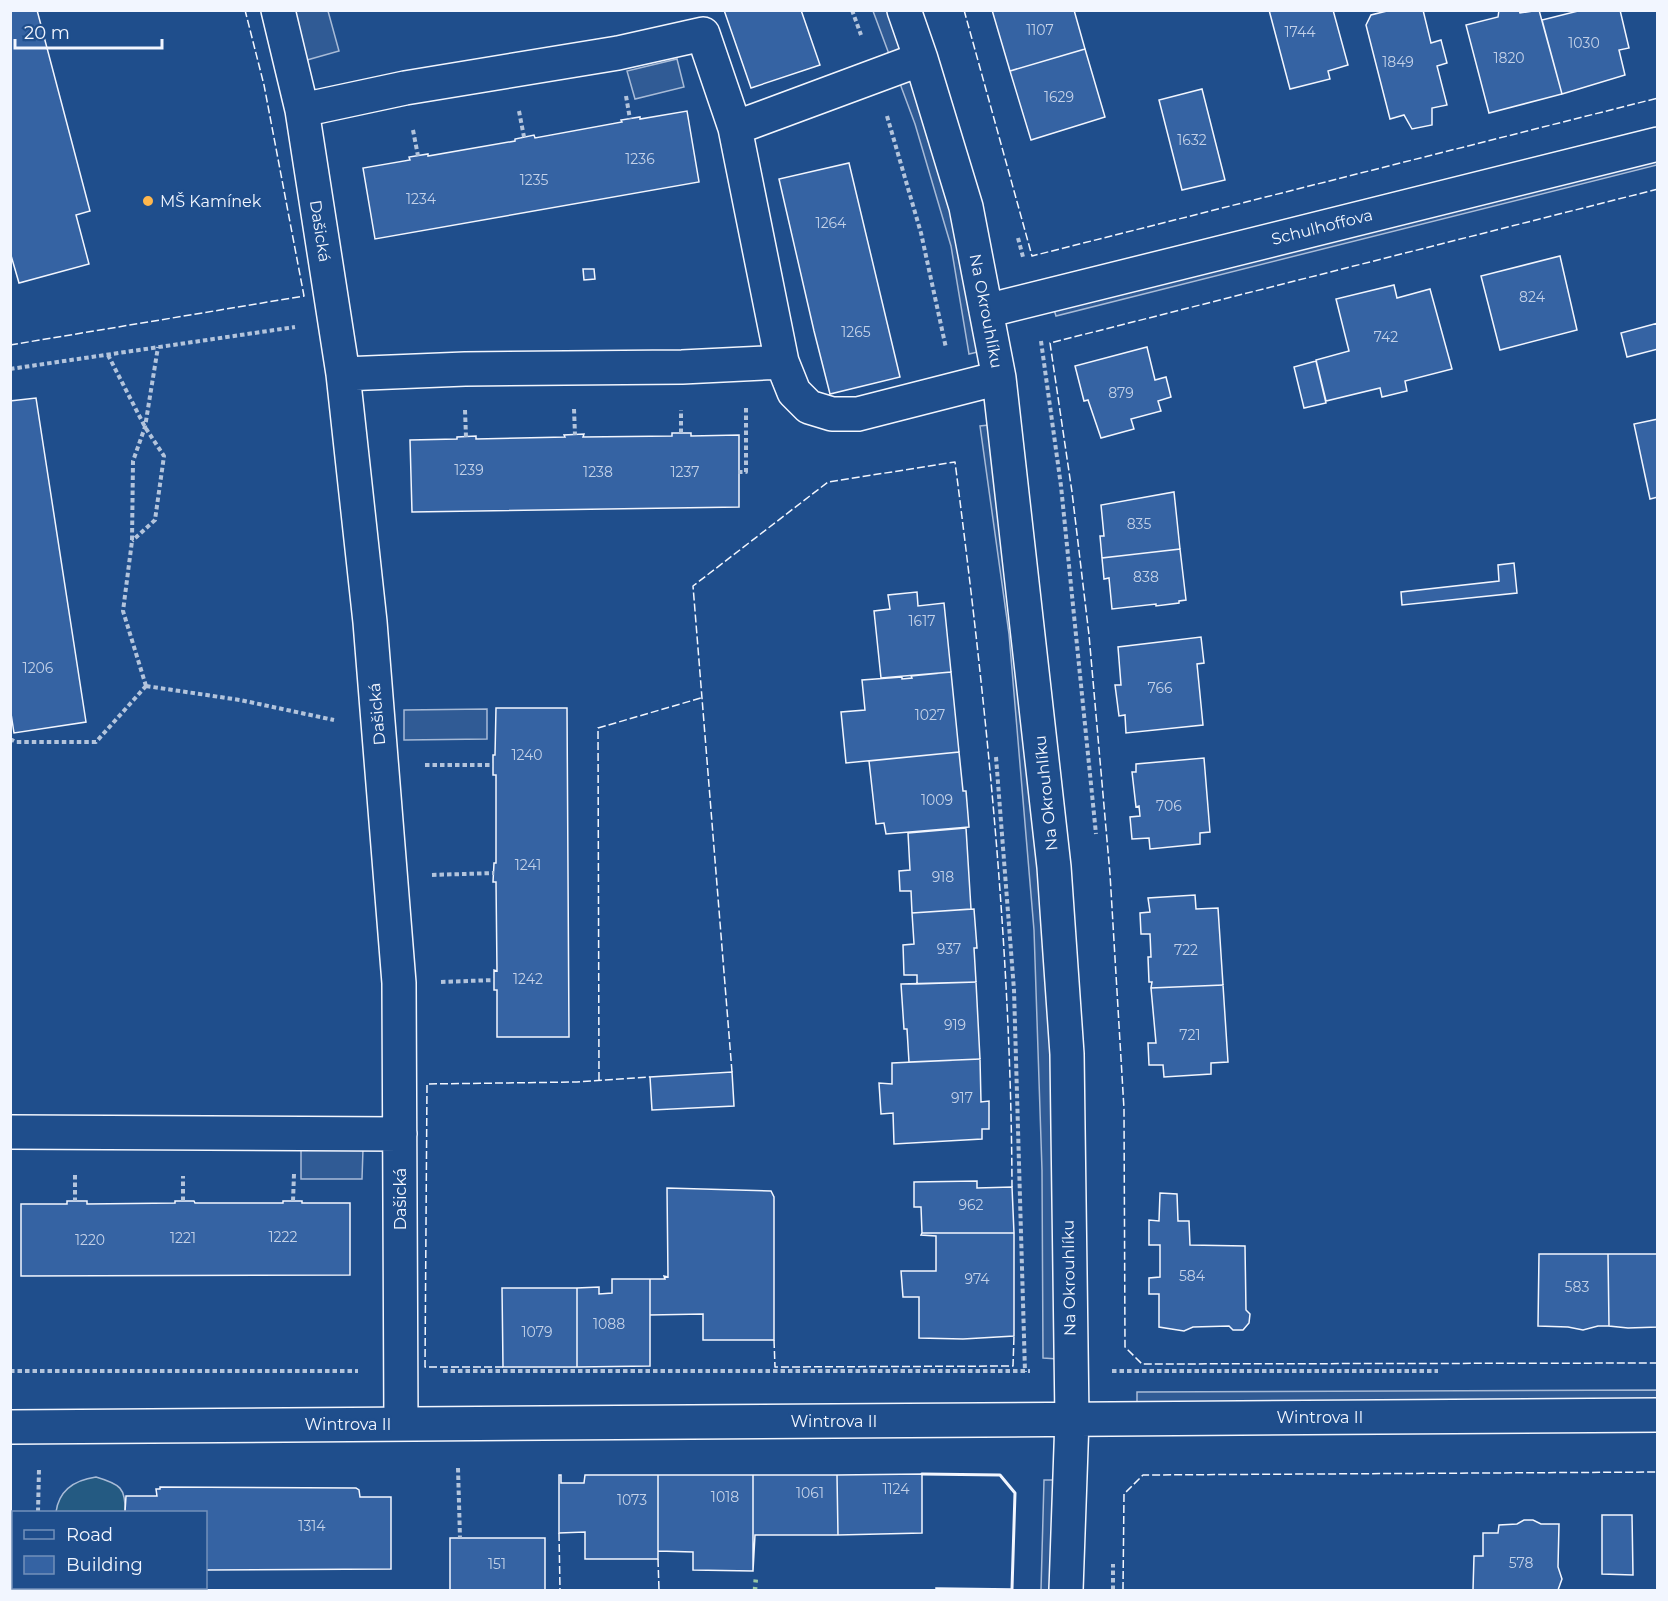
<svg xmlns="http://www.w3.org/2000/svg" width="1668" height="1601" viewBox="0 0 1668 1601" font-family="Montserrat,sans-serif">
<rect width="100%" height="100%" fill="#1f4e8c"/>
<path fill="#245a82" stroke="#a8bbd7" stroke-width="1.5" d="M 96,1477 C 120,1484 126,1488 125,1512 L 56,1512 C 59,1490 75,1480 96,1477 Z"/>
<path fill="#305b95" stroke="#a8bbd7" stroke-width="1.5" d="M 293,11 L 328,11 L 339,51 L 307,60 Z
M 873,11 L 887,11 L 928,122 L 962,244 L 982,351 L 969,354 L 951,246 L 915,124 Z
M 677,59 L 684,87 L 635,99 L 627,71 Z
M 1657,155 L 1657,165 L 1056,316 L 1053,306 Z
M 998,424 L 1047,928 L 1055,1171 L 1058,1359 L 1043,1358 L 1042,1170 L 1034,930 L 1009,634 L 980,426 Z
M 487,709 L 487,739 L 404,740 L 404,710 Z
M 301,1149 L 363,1149 L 362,1179 L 301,1179 Z
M 1658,1390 L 1657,1402 L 1137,1404 L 1137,1392 Z
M 1044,1480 L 1059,1480 L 1056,1590 L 1041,1590 Z"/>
<path fill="#3563a3" stroke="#f2f6ff" stroke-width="1.5" d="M 10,10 L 37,10 L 90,211 L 76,215 L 89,264 L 19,283 L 10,252 Z
M 724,10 L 801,10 L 820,65 L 751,88 Z
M 992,10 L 1074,10 L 1085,49 L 1010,71 Z
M 1269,10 L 1333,10 L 1348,65 L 1328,71 L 1330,79 L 1290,89 Z
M 1391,10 L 1423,10 L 1431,43 L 1441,40 L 1447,63 L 1437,66 L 1447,105 L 1432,108 L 1432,125 L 1412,129 L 1404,115 L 1390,119 L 1366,25 L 1371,15 Z
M 1499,10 L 1519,10 L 1520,13 L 1539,10 L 1562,94 L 1489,113 L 1466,25 L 1498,17 Z
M 1582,10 L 1620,10 L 1629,48 L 1619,50 L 1625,75 L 1562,94 L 1542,20 Z
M 1085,49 L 1105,117 L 1031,140 L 1010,71 Z
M 1202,89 L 1225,180 L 1182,190 L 1159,100 Z
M 687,111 L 699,182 L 375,239 L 363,168 L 410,160 L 409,157 L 428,154 L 428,156 L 515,141 L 515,139 L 534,135 L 535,138 L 622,122 L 621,120 L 640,117 L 640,119 Z
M 849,163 L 900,377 L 830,394 L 814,331 L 779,179 Z
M 1560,256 L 1577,330 L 1500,350 L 1481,276 Z
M 583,269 L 594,269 L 595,279 L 584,280 Z
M 1394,285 L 1397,298 L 1430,289 L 1452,369 L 1405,381 L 1407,391 L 1382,397 L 1380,388 L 1326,401 L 1316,360 L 1349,351 L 1336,299 Z
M 1658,323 L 1658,349 L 1627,357 L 1621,333 Z
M 1147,347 L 1155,380 L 1166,377 L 1171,397 L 1158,401 L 1161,411 L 1131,419 L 1134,429 L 1101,438 L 1088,400 L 1084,401 L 1075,366 Z
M 1316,361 L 1326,403 L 1304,408 L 1294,367 Z
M 36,398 L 86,722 L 14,733 L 10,707 L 10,401 Z
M 1658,419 L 1658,497 L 1650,499 L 1634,424 Z
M 672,433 L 691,433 L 691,436 L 739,435 L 739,507 L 412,512 L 410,440 L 457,439 L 457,437 L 476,436 L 476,439 L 565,437 L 564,435 L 584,434 L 583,437 L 672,436 Z
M 1174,492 L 1180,549 L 1102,558 L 1100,536 L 1104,536 L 1101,505 Z
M 1180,549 L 1186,600 L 1179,601 L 1179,603 L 1156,606 L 1156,604 L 1112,609 L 1109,578 L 1104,579 L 1102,558 Z
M 1514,563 L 1517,593 L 1402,605 L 1401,592 L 1499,581 L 1498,565 Z
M 917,592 L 918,606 L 944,603 L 951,672 L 881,678 L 874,611 L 890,609 L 888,595 Z
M 1201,637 L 1204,663 L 1197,664 L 1203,725 L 1126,733 L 1125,715 L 1119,716 L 1115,685 L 1121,685 L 1118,647 Z
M 951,672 L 959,752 L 846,763 L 841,712 L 865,710 L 862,680 L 902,677 L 902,679 L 912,678 L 911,676 Z
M 496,708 L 567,708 L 569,1037 L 497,1037 L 497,990 L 494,990 L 494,970 L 497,971 L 496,882 L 493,882 L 494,863 L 496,863 L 496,775 L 493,775 L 493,755 L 495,755 Z
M 959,752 L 963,791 L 966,791 L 969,827 L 886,834 L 884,823 L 876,824 L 869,761 Z
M 1204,758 L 1210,832 L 1200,833 L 1200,844 L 1150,849 L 1149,838 L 1132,839 L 1130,817 L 1140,816 L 1139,806 L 1136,807 L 1132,772 L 1136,772 L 1136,764 Z
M 966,828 L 971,909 L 912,913 L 911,891 L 900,891 L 899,871 L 910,870 L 908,833 Z
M 1195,895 L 1196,909 L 1218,908 L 1223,985 L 1151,988 L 1152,982 L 1149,982 L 1148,957 L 1151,957 L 1150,934 L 1141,934 L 1140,913 L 1150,912 L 1148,898 Z
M 974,909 L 977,948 L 974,948 L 976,982 L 917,984 L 917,975 L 904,975 L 903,945 L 914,944 L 912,913 Z
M 976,982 L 980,1059 L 909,1062 L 907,1029 L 904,1029 L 901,984 Z
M 1223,985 L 1228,1062 L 1211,1063 L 1211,1074 L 1164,1077 L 1163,1065 L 1149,1065 L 1148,1043 L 1156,1043 L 1151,988 Z
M 980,1059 L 981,1102 L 989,1101 L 989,1129 L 982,1129 L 982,1139 L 894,1144 L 893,1113 L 881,1114 L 879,1083 L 892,1084 L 892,1063 Z
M 732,1072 L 734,1106 L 652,1110 L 650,1077 Z
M 977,1181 L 977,1188 L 1012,1187 L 1014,1233 L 922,1233 L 921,1207 L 914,1207 L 914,1182 Z
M 667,1188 L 771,1191 L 774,1197 L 774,1340 L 703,1340 L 703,1314 L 650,1315 L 650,1279 L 665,1279 L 664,1276 L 668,1277 Z
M 1160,1193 L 1177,1194 L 1178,1221 L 1189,1221 L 1190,1245 L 1245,1246 L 1246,1310 L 1250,1314 L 1249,1323 L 1243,1330 L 1233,1330 L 1229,1326 L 1193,1327 L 1184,1331 L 1159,1327 L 1159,1294 L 1149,1294 L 1149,1278 L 1160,1277 L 1160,1245 L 1149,1245 L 1149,1220 L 1159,1221 Z
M 67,1201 L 87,1201 L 87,1204 L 175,1203 L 175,1201 L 194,1201 L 195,1203 L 283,1203 L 283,1201 L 302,1201 L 302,1203 L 350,1203 L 350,1275 L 21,1276 L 21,1204 L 67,1204 Z
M 922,1233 L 1014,1233 L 1014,1336 L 963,1339 L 919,1338 L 919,1297 L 903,1297 L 901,1271 L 936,1271 L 936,1236 L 921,1235 Z
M 1539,1254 L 1608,1254 L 1609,1326 L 1598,1326 L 1583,1330 L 1568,1327 L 1538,1326 Z
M 1608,1254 L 1658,1254 L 1658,1327 L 1628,1328 L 1609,1326 Z
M 612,1279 L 650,1279 L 650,1366 L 577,1367 L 577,1288 L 599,1287 L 599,1294 L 612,1293 Z
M 502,1288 L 577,1288 L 577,1367 L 503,1367 Z
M 922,1474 L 922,1533 L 838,1535 L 837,1475 Z
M 559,1475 L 561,1475 L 561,1483 L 584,1483 L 585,1475 L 658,1475 L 658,1559 L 585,1559 L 585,1532 L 559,1533 Z
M 658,1475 L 753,1475 L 753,1571 L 693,1570 L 693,1552 L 658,1551 Z
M 753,1475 L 837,1475 L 838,1535 L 755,1535 L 753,1571 Z
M 160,1487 L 356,1488 L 359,1490 L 360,1497 L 391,1497 L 391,1569 L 206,1570 L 206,1512 L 125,1512 L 126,1496 L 157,1496 L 156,1489 L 160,1489 Z
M 1602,1515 L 1632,1515 L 1633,1575 L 1602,1574 Z
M 1524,1520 L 1533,1520 L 1541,1524 L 1559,1524 L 1558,1567 L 1562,1579 L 1558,1590 L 1473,1590 L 1474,1556 L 1483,1556 L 1483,1533 L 1498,1533 L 1499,1525 L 1517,1524 Z
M 450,1538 L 545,1538 L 545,1590 L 450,1590 Z
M 55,1588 L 129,1588 L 129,1590 L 55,1590 Z
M 936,1588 L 1012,1589 L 936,1590 Z"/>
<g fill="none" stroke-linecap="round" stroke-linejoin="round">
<defs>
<path id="minor" d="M 278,10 L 302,110 L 343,374 L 370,622 L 399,983 L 401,1424
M 904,10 L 921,59 L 966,207 L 999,378 L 1054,867 L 1067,1054 L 1072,1419 L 1066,1590
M 302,110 L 405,88 L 618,53 L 703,34 L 735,128 L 782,362 L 682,367 L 465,369 L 343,374
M 735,128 L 921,59
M 986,311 L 1658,144
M 782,362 L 794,392 L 809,407 L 832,414 L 858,414 L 999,378
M 10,1132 L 400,1134
M 10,1427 L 1658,1415"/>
</defs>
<use href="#minor" stroke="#f2f6ff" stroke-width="36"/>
<path stroke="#b3c4dc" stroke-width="4" stroke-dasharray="4.5 3" stroke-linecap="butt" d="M 852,10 L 861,35
M 626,96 L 630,119
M 519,111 L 524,137
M 887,116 L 921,233 L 946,348
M 413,130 L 418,156
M 1018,238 L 1023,257
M 1041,341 L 1061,486 L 1096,834
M 108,355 L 145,427 L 164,456 L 155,520 L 132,541
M 10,369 L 295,327
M 574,409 L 575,435
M 465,410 L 466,437
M 681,433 L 681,410
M 738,472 L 746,472 L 746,405
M 146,686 L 123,611 L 132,541 L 133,461 L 145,427 L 158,347
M 146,686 L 240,700 L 334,720
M 10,739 L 16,742 L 96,742 L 146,686
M 996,757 L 1014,990 L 1025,1372
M 425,765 L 493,765
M 432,875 L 494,873
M 441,982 L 494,980
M 75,1175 L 75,1201
M 183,1201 L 183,1176
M 293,1201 L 294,1174
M 10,1371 L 358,1371
M 443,1371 L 1030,1371
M 1112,1371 L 1438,1371
M 458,1468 L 460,1538
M 38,1512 L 39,1469
M 35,1590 L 35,1588
M 1113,1590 L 1113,1564"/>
<use href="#minor" stroke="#1f4e8c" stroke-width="33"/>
<path stroke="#97c8a6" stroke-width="4.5" stroke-dasharray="3 4.5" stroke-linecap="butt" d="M 755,1590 L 756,1576"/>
<path stroke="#f2f6ff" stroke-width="1.5" stroke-dasharray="8 3" stroke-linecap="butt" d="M 964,10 L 1032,256 L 1658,98
M 1658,189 L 1050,343 L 1072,492 L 1089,635 L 1110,874 L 1124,1109 L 1125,1347 L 1142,1364 L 1658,1363
M 10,345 L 304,296 L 264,85 L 245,10
M 732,1072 L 693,586 L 828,482 L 955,462 C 986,703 1011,945 1012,1187
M 599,1080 L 598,728 L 701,698
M 774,1340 L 775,1367 L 1013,1366 L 1014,1336
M 503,1367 L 425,1367 L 427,1084 L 577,1082 L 650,1077
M 559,1533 L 560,1590
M 658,1559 L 659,1590
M 1123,1590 L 1124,1494 L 1143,1475 L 1658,1472"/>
<path stroke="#f2f6ff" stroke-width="3" d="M 922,1474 L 1000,1475 L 1015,1493 L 1012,1589"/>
</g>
<circle fill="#ffb74d" stroke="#1f4e8c" stroke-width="2" cx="148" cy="201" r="6"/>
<g text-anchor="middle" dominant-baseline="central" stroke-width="4.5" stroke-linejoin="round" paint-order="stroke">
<g font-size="14" fill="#c3d1e8">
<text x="1040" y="30">1107</text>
<text x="1300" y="32">1744</text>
<text x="1584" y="43">1030</text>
<text x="1509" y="58">1820</text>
<text x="1398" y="62">1849</text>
<text x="1059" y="97">1629</text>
<text x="1192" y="140">1632</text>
<text x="640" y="159">1236</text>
<text x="534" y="180">1235</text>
<text x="421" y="199">1234</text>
<text x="831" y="223">1264</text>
<text x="1532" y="297">824</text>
<text x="856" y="332">1265</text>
<text x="1386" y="337">742</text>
<text x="1121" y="393">879</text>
<text x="469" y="470">1239</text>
<text x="598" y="472">1238</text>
<text x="685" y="472">1237</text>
<text x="1139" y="524">835</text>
<text x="1146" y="577">838</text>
<text x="922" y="621">1617</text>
<text x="38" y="668">1206</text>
<text x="1160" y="688">766</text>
<text x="930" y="715">1027</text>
<text x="527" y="755">1240</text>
<text x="937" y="800">1009</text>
<text x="1169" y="806">706</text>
<text x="528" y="865">1241</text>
<text x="943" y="877">918</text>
<text x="949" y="949">937</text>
<text x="1186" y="950">722</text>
<text x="528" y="979">1242</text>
<text x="955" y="1025">919</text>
<text x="1190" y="1035">721</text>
<text x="962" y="1098">917</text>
<text x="971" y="1205">962</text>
<text x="283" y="1237">1222</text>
<text x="183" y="1238">1221</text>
<text x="90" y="1240">1220</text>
<text x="1192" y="1276">584</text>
<text x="977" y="1279">974</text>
<text x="1577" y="1287">583</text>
<text x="609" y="1324">1088</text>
<text x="537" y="1332">1079</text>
<text x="896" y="1489">1124</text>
<text x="810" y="1493">1061</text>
<text x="725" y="1497">1018</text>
<text x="632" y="1500">1073</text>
<text x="312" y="1526">1314</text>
<text x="1521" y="1563">578</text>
<text x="497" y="1564">151</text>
</g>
<g font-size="16" fill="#f2f6ff" stroke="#1f4e8c" text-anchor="start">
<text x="160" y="201">MŠ Kamínek</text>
</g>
<g font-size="16" fill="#f2f6ff" stroke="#1f4e8c">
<text transform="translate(1322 227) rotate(-14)">Schulhoffova</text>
<text transform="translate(320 231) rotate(81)">Dašická</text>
<text transform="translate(986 311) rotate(79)">Na Okrouhlíku</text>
<text transform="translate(377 714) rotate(-95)">Dašická</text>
<text transform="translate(1046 793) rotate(-96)">Na Okrouhlíku</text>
<text transform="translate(400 1199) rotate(-90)">Dašická</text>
<text transform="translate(1069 1278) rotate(-91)">Na Okrouhlíku</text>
<text x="1320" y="1417">Wintrova II</text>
<text x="834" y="1421">Wintrova II</text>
<text x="348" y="1424">Wintrova II</text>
</g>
</g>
<rect width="1668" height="1601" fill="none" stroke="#f2f6ff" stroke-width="24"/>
<rect x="12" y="1511" width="195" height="78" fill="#1f4e8c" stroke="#7391ba" stroke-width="1.5"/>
<rect x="24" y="1530" width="30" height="9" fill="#1f4e8c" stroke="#7391ba" stroke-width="1.5"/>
<text x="66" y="1541" font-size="18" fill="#f2f6ff">Road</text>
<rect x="24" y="1556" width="30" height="18" fill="#3563a3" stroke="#7391ba" stroke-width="1.5"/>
<text x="66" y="1571" font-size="18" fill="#f2f6ff">Building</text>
<path d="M15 39v9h147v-9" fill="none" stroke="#f2f6ff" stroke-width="3"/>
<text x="24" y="39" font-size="18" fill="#f2f6ff" stroke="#1f4e8c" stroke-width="4.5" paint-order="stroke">20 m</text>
</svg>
